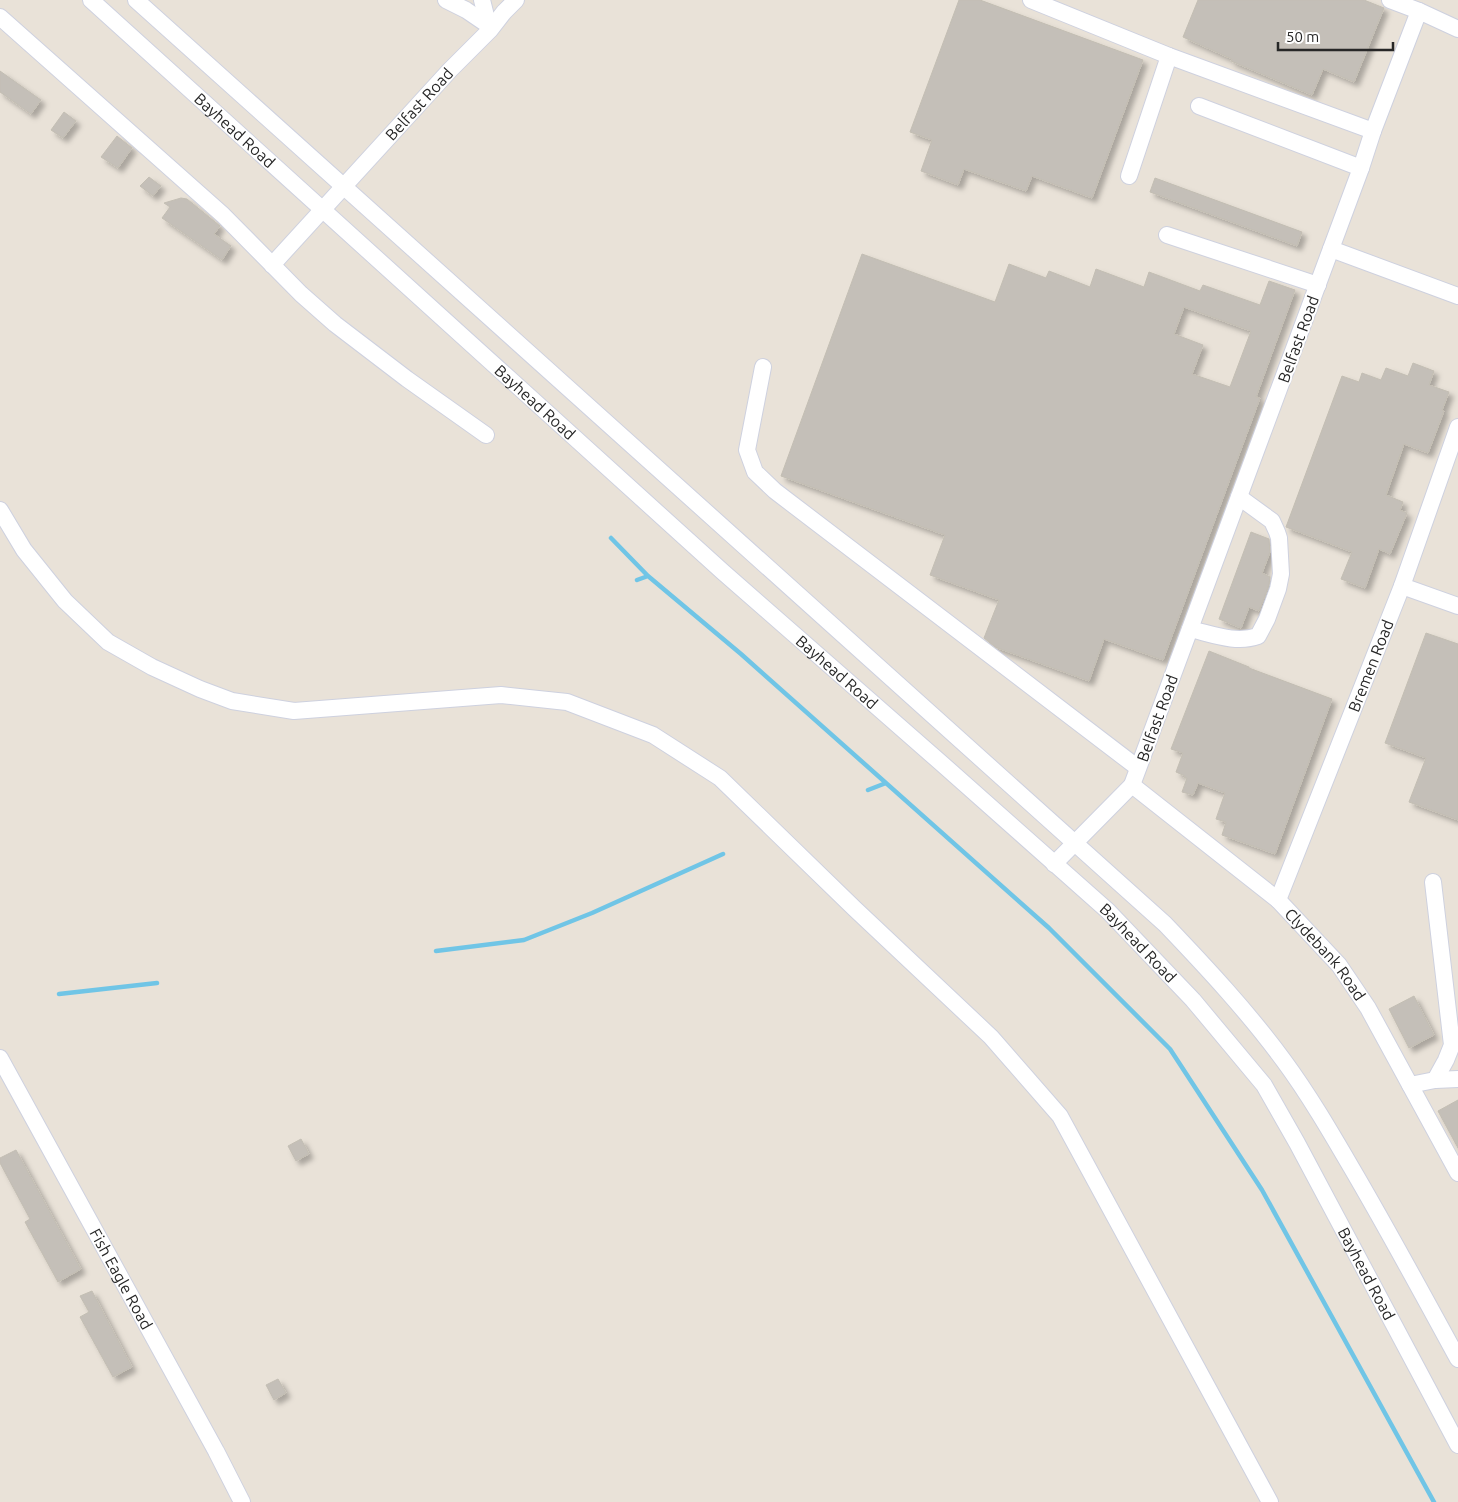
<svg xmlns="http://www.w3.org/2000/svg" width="1458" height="1502" viewBox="0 0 1458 1502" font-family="Ubuntu,sans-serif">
<defs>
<filter id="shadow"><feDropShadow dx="4.5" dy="4.5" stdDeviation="2.5" flood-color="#0004"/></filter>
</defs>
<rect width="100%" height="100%" fill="#e9e2d8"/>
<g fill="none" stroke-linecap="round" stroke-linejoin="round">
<path stroke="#70c5e6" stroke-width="4.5" d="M 611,538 L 648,576 L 741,654 L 1049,928 L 1170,1049 L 1262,1190 L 1434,1502
M 637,580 L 648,576
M 868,790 L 886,783
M 436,951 L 524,940 L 592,913 L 723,854
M 59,994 L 157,983"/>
</g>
<path fill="#c4bfb8" stroke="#c3beb3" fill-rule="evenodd" filter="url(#shadow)" d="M 959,0 L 980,0 L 1143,60 L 1092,198 L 1032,176 L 1026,191 L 964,169 L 958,185 L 921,171 L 932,140 L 910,132 Z
M 1198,0 L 1364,0 L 1384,8 L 1354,82 L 1323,69 L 1312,95 L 1231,61 L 1232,59 L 1183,37 Z
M 0,71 L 41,100 L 31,114 L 0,92 Z
M 64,112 L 76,121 L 63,138 L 51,130 Z
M 117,136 L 132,148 L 118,168 L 101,157 Z
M 149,177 L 161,186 L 153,196 L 140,186 Z
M 1155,178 L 1302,232 L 1297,246 L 1150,192 Z
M 181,198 L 187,199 L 220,226 L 214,234 L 231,246 L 222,260 L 162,218 L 170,207 L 164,203 Z
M 862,254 L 995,302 L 1009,264 L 1046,278 L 1049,271 L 1090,287 L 1096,269 L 1144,287 L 1149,272 L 1200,291 L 1203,285 L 1260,305 L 1269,281 L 1295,290 L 1256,397 L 1260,398 L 1163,660 L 1104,639 L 1089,681 L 995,647 L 984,638 L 999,600 L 930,575 L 945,535 L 781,476 ZM 1184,307 L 1251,331 L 1230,387 L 1192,374 L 1203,345 L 1174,334 Z
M 1413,363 L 1434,371 L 1429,385 L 1449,392 L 1442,410 L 1444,411 L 1428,453 L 1404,444 L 1386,495 L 1403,502 L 1400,510 L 1407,513 L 1390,554 L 1379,549 L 1365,588 L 1341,579 L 1352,552 L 1286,527 L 1342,376 L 1359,382 L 1362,373 L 1381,380 L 1386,368 L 1408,376 Z
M 1251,532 L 1269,539 L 1270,552 L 1262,573 L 1270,577 L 1269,585 L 1259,611 L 1249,607 L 1241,628 L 1219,619 Z
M 1426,633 L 1458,644 L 1458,820 L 1409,802 L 1426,758 L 1385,743 Z
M 1209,651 L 1249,667 L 1249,668 L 1332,699 L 1275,854 L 1222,835 L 1226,822 L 1216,819 L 1225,793 L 1198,783 L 1193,795 L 1182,792 L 1187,778 L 1184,778 L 1185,776 L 1176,772 L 1183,753 L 1171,749 Z
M 1414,996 L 1434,1035 L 1409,1048 L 1389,1009 Z
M 1458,1100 L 1458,1148 L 1438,1111 Z
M 301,1139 L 309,1154 L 296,1161 L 288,1146 Z
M 16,1150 L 81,1269 L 58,1282 L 25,1222 L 30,1219 L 0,1163 L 0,1158 Z
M 92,1291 L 132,1367 L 113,1377 L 80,1317 L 89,1312 L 80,1296 Z
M 278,1379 L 286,1393 L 274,1400 L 266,1385 Z"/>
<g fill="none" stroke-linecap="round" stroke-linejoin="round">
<defs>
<g id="minor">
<path id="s1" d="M 91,0 L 723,572 L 940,762 L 1108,911 L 1193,1000 L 1264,1085 L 1297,1143 L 1458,1445"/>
<path d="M 136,0 L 1165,924 C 1207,968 1248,1012 1284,1061 C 1309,1095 1330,1131 1351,1167 C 1388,1230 1423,1295 1458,1359"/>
<path d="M 446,0 L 466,10 L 488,25"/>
<path d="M 482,0 L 489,28"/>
<path d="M 1031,0 L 1169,56 L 1373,131 L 1361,168 L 1132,785 L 1054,864"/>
<path d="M 1390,0 L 1419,11"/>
<path d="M 0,17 L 223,215 L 301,294 L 335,324 L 407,379 L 486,435"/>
<path d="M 1199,106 L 1361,168"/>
<path d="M 1373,131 L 1419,11 L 1458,29"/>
<path d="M 1129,176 L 1169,56"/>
<path d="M 1167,235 L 1318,285"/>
<path d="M 1331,249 L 1458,296"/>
<path id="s2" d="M 272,265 L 450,70 L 490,30 L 504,12 L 516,0"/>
<path d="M 763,367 L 747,450 L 755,472 L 775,491 L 1138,768"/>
<path d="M 0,510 L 24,550 L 65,601 L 108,642 L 152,667 L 200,689 L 232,701 L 294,711 L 501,695 L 567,702 L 653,735 L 720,778 L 855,909 L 991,1037 L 1060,1116 L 1270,1502"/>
<path d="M 1402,586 L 1458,606"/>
<path d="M 1190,629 C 1212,634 1236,644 1258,636 L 1267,619 L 1278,589 L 1281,574 L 1279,538 L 1277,532 L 1272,521 L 1239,497"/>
<path id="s3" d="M 1132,785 L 1278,900 L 1339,965 L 1368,1008 L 1458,1173"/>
<path id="s4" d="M 1278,900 L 1402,586 L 1458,427"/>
<path id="s5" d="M 0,1058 L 216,1451 L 242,1502"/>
<path d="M 1435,1080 L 1458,1079"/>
<path d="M 1410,1085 L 1435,1080 L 1446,1060 L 1452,1045 L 1433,882"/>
</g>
</defs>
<use href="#minor" stroke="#ced1df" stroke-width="18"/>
<use href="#minor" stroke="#fff" stroke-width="16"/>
</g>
<g text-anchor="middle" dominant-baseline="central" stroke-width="4" stroke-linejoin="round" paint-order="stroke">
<g font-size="16" fill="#272727" stroke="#fff">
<text stroke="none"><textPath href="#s2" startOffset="218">Belfast Road</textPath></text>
<text stroke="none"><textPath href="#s1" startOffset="194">Bayhead Road</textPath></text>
<text transform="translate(1298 339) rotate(-70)">Belfast Road</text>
<text stroke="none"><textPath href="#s1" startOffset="599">Bayhead Road</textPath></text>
<text stroke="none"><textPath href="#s4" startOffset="252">Bremen Road</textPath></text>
<text stroke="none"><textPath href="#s1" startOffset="1004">Bayhead Road</textPath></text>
<text transform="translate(1157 718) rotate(-70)">Belfast Road</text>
<text stroke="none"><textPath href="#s1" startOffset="1409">Bayhead Road</textPath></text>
<text stroke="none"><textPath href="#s3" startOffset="258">Clydebank Road</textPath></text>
<text stroke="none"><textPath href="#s1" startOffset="1814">Bayhead Road</textPath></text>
<text stroke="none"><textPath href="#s5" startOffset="252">Fish Eagle Road</textPath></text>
</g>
</g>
<path d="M1278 42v8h115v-8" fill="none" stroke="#272727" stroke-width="2.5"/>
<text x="1286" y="42" font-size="15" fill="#272727" stroke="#ffffff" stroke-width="4" paint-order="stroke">50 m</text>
</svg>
